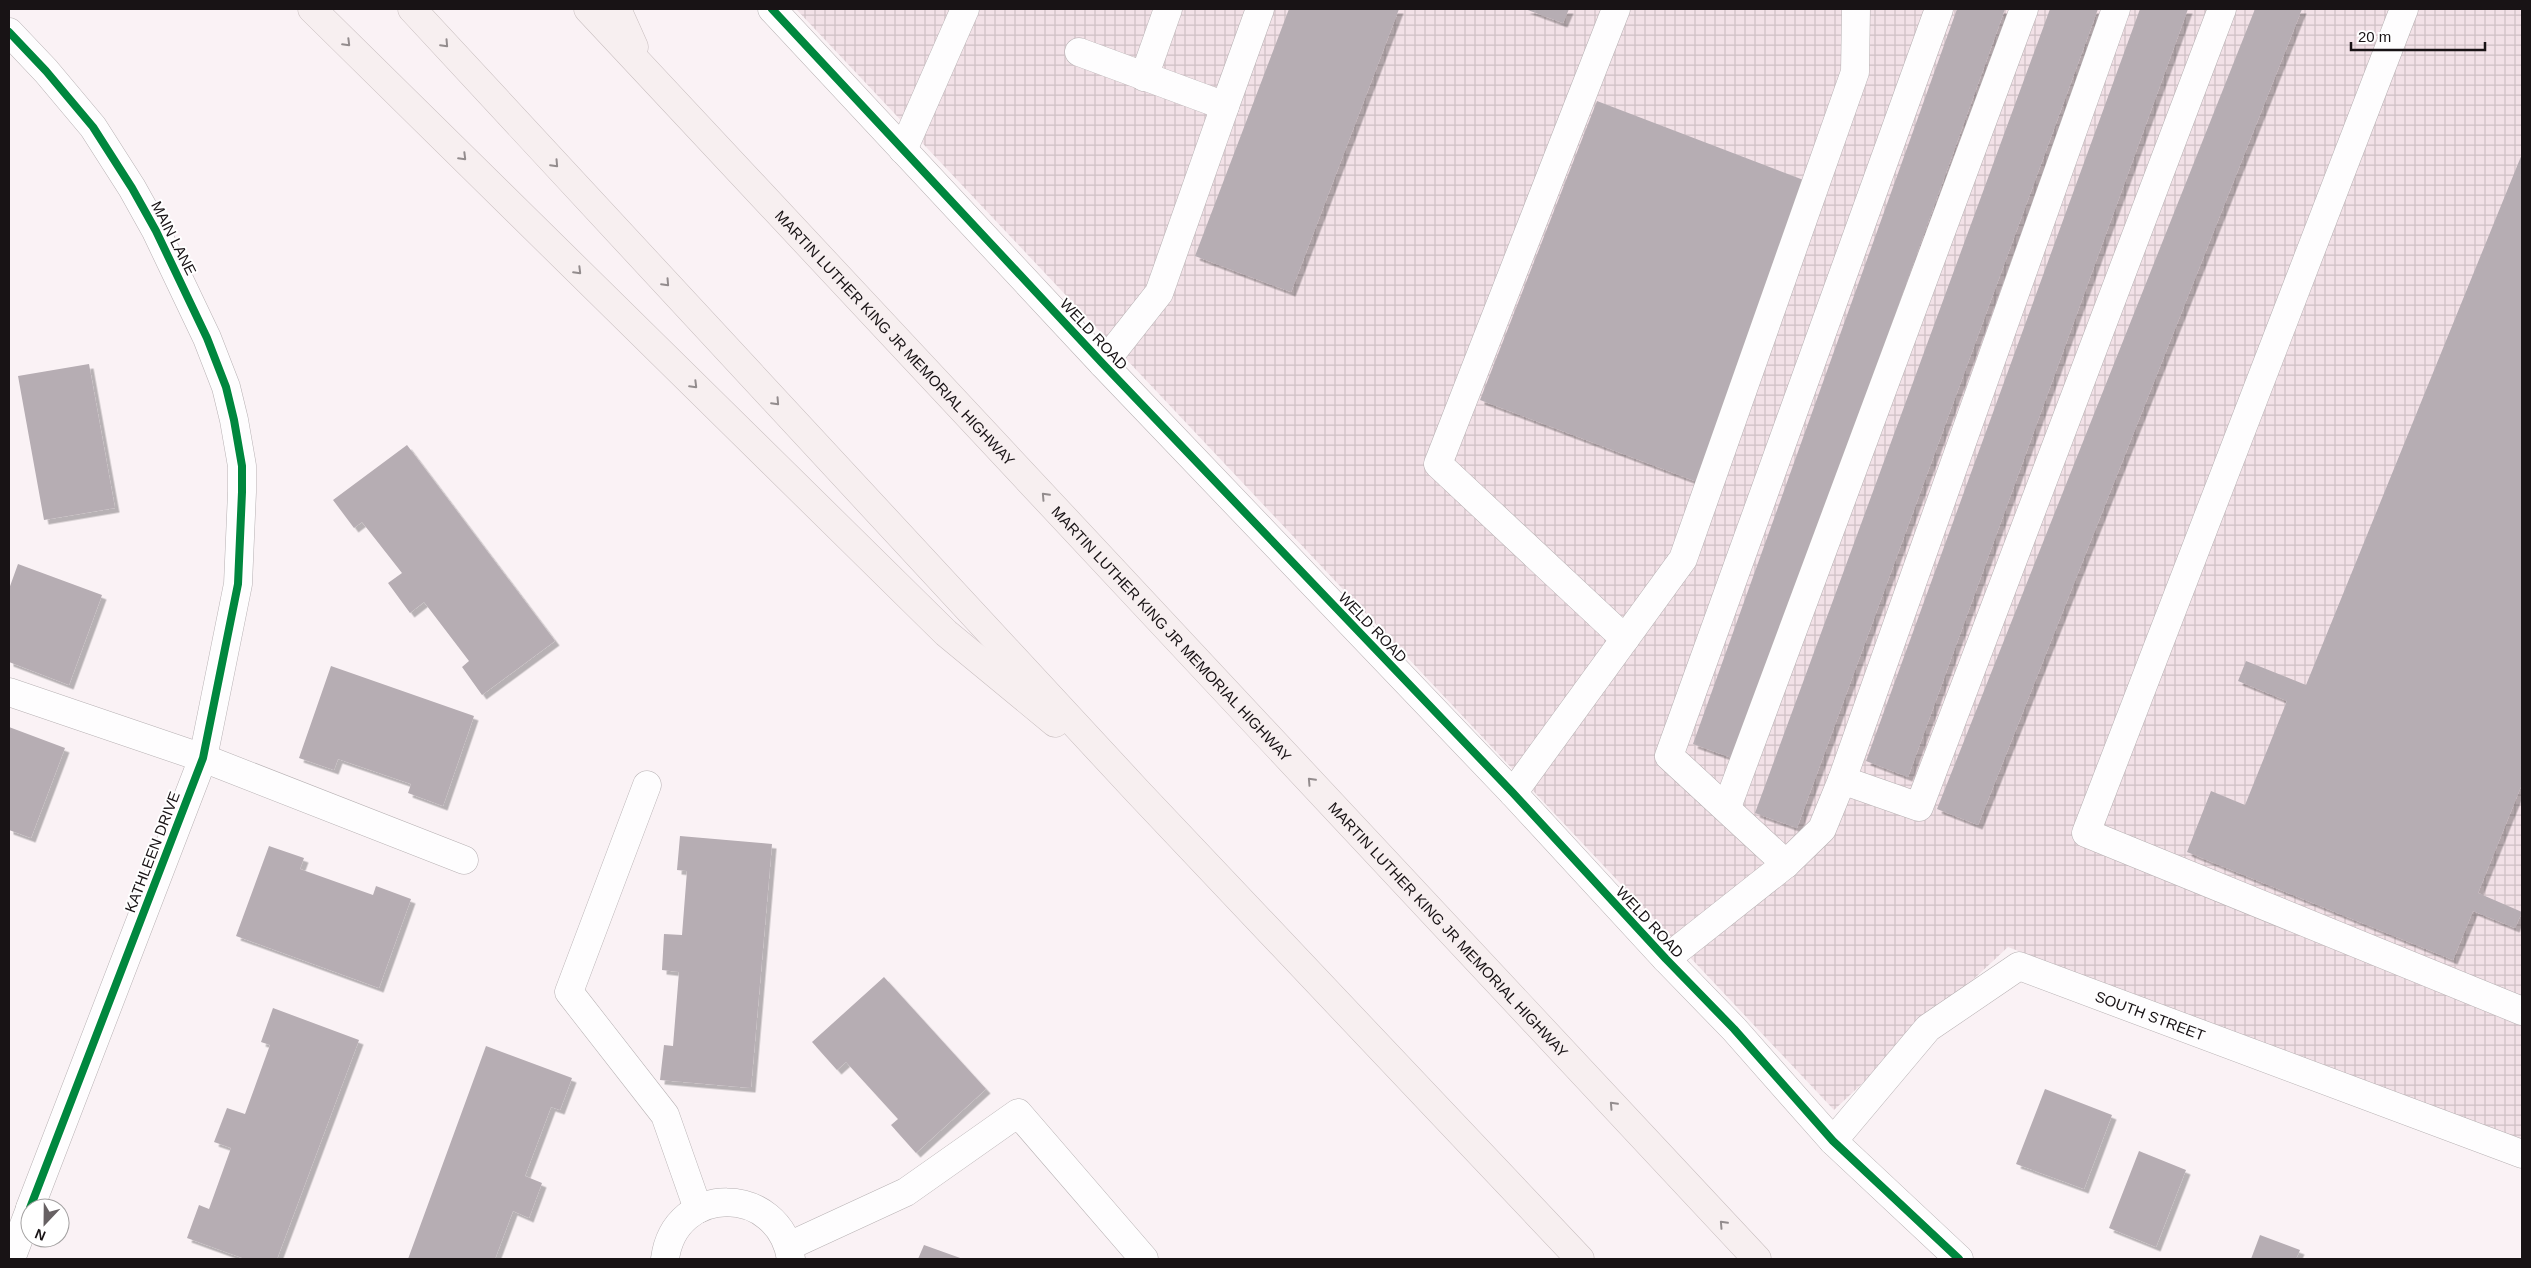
<svg xmlns="http://www.w3.org/2000/svg" width="2531" height="1268" viewBox="0 0 2531 1268" font-family="Arial,sans-serif">
<defs>
<pattern id="industrial-grid" width="8" height="8" patternUnits="userSpaceOnUse" patternTransform="scale(1.25)"><rect width="8" height="8" fill="#f2e1e7"/><path d="M0 4h8M4 0v8" fill="none" stroke="#cfc0c5"/></pattern>
<filter id="shadow"><feDropShadow dx="4.5" dy="4.5" stdDeviation="0" flood-color="#0004"/></filter>
</defs>
<rect width="100%" height="100%" fill="#faf2f5"/>
<path fill="url(#industrial-grid)" d="M 796,9 L 2522,9 L 2522,1143 L 2008,947 L 1834,1110 Z"/>
<path fill="#b6adb3" filter="url(#shadow)" d="M 1289,9 L 1399,9 L 1291,292 L 1195,256 Z
M 1525,9 L 1569,9 L 1563,23 Z
M 1957,9 L 2005,9 L 1735,759 L 1693,744 Z
M 2050,9 L 2098,9 L 1797,828 L 1755,813 Z
M 2140,9 L 2188,9 L 1908,777 L 1866,761 Z
M 2255,9 L 2302,9 L 1978,825 L 1937,809 Z
M 1597,101 L 1814,184 L 1700,483 L 1480,400 Z
M 2522,154 L 2522,784 L 2478,893 L 2522,912 L 2515,928 L 2473,911 L 2453,960 L 2187,852 L 2211,791 L 2245,805 L 2287,701 L 2238,681 L 2246,661 L 2306,685 Z
M 89,364 L 115,508 L 44,520 L 18,376 Z
M 407,445 L 555,641 L 482,695 L 462,667 L 469,661 L 424,602 L 410,613 L 388,583 L 402,573 L 362,522 L 354,528 L 333,500 Z
M 18,564 L 102,595 L 69,685 L 9,662 L 9,589 Z
M 331,666 L 474,716 L 443,806 L 408,793 L 411,784 L 338,759 L 334,770 L 299,758 Z
M 9,727 L 65,748 L 31,838 L 9,830 Z
M 680,836 L 772,844 L 751,1088 L 660,1080 L 664,1045 L 673,1046 L 679,972 L 662,970 L 664,934 L 682,935 L 687,871 L 677,870 Z
M 269,846 L 304,858 L 300,869 L 373,895 L 376,886 L 411,899 L 379,988 L 236,936 Z
M 884,977 L 986,1089 L 916,1153 L 891,1125 L 898,1119 L 846,1062 L 837,1070 L 812,1042 Z
M 273,1008 L 359,1040 L 277,1259 L 245,1259 L 187,1238 L 199,1205 L 209,1209 L 231,1148 L 214,1142 L 227,1108 L 245,1114 L 270,1045 L 261,1042 Z
M 486,1046 L 572,1078 L 560,1110 L 551,1107 L 525,1176 L 542,1183 L 529,1218 L 513,1211 L 495,1259 L 408,1259 Z
M 2045,1089 L 2112,1115 L 2084,1189 L 2016,1164 Z
M 2139,1151 L 2186,1170 L 2156,1247 L 2109,1228 Z
M 2260,1235 L 2300,1250 L 2296,1259 L 2251,1259 Z
M 924,1245 L 963,1259 L 918,1259 Z"/>
<g fill="none" stroke-linecap="round" stroke-linejoin="round">
<defs>
<g id="minor">
<path d="M 772,9 L 1103,364 L 1513,793 L 1666,959 L 1734,1029 L 1833,1141 L 1959,1259"/>
<path d="M 1616,9 L 1438,464 L 1625,639"/>
<path d="M 2404,9 L 2086,833 L 2522,1011"/>
<path d="M 9,32 L 46,71 L 93,127 L 132,188 L 156,231 L 207,338 L 226,387 L 234,420 L 242,466 L 242,492 L 238,584 L 203,758 L 30,1208"/>
<path d="M 1079,52 L 1225,106 L 1159,293 L 1103,364"/>
<path d="M 1144,77 L 1168,9"/>
<path d="M 1225,106 L 1260,9"/>
<path d="M 903,150 L 965,9"/>
<path d="M 9,692 L 203,758 L 464,860"/>
<path d="M 1842,780 L 1919,807 L 2222,9"/>
<path d="M 647,785 L 569,992 L 665,1115 L 698,1209"/>
<path d="M 1513,793 L 1683,559 L 1855,72 L 1856,9"/>
<path d="M 1727,807 L 2024,9"/>
<path d="M 1786,864 L 1822,829 L 1842,780 L 2116,9"/>
<path d="M 1666,959 L 1786,864 L 1669,756 L 1939,9"/>
<path id="s1" d="M 1833,1141 L 1928,1028 L 2019,966 L 2522,1154"/>
<path d="M 789,1246 L 906,1192 L 1018,1113 L 1144,1259"/>
<path d="M 11,1259 L 30,1209"/>
<path d="M 665,1259 C 675,1183 779,1184 791,1259"/>
</g>
<g id="highway">
<path d="M 312,9 L 946,633 L 1055,723"/>
<path d="M 412,9 L 1138,792 L 1580,1259"/>
<path id="s2" d="M 588,9 L 1757,1259"/>
<path d="M 617,9 L 634,47"/>
</g>
</defs>
<use href="#minor" stroke="#b7b1b3" stroke-width="29"/>
<use href="#highway" stroke="#c8bebf" stroke-width="29"/>
<use href="#minor" stroke="#fefdfe" stroke-width="28"/>
<use href="#highway" stroke="#f7eff0" stroke-width="28"/>
<defs>
<path id="cycleway" d="M 772,9 L 1103,364 L 1513,793 L 1666,959 L 1734,1029 L 1833,1141 L 1959,1259
M 9,32 L 46,71 L 93,127 L 132,188 L 156,231 L 207,338 L 226,387 L 234,420 L 242,466 L 242,492 L 238,584 L 203,758 L 30,1208"/>
</defs>
<use href="#cycleway" stroke="#fff" stroke-width="11"/>
<use href="#cycleway" stroke="#00873e" stroke-width="8"/>
</g>
<defs><path id="oneway-chevron" d="M-2-3.5L2.5 0L-2 3.5" fill="none" stroke-width="1.6" stroke-linecap="round" stroke-linejoin="round" transform="scale(1.25)"/></defs>
<g stroke="#938c8d">
<use href="#oneway-chevron" transform="translate(347 43) rotate(45)"/>
<use href="#oneway-chevron" transform="translate(445 44) rotate(47)"/>
<use href="#oneway-chevron" transform="translate(463 157) rotate(45)"/>
<use href="#oneway-chevron" transform="translate(555 164) rotate(47)"/>
<use href="#oneway-chevron" transform="translate(578 271) rotate(45)"/>
<use href="#oneway-chevron" transform="translate(666 283) rotate(47)"/>
<use href="#oneway-chevron" transform="translate(694 385) rotate(45)"/>
<use href="#oneway-chevron" transform="translate(776 402) rotate(47)"/>
<use href="#oneway-chevron" transform="translate(1045 496) rotate(-133)"/>
<use href="#oneway-chevron" transform="translate(1311 781) rotate(-133)"/>
<use href="#oneway-chevron" transform="translate(1613 1105) rotate(-133)"/>
<use href="#oneway-chevron" transform="translate(1723 1224) rotate(-133)"/>
</g>
<g text-anchor="middle" dominant-baseline="central" stroke-width="4" stroke-linejoin="round" paint-order="stroke">
<g font-size="15" fill="#181315" stroke="#fff">
<text transform="translate(174 238) rotate(63)">MAIN LANE</text>
<text transform="translate(1094 334) rotate(47)">WELD ROAD</text>
<text stroke="none"><textPath href="#s2" startOffset="450">MARTIN LUTHER KING JR MEMORIAL HIGHWAY</textPath></text>
<text transform="translate(1373 627) rotate(46)">WELD ROAD</text>
<text stroke="none"><textPath href="#s2" startOffset="855">MARTIN LUTHER KING JR MEMORIAL HIGHWAY</textPath></text>
<text transform="translate(152 852) rotate(-69)">KATHLEEN DRIVE</text>
<text transform="translate(1650 922) rotate(47)">WELD ROAD</text>
<text stroke="none"><textPath href="#s2" startOffset="1260">MARTIN LUTHER KING JR MEMORIAL HIGHWAY</textPath></text>
<text stroke="none"><textPath href="#s1" startOffset="398">SOUTH STREET</textPath></text>
</g>
</g>
<rect width="2531" height="1268" fill="none" stroke="#181315" stroke-width="20"/>
<g transform="translate(45 1223) rotate(202)"><circle r="24" fill="#ffffff" stroke="#a3a1a1"/>
<path d="M0-4L9 19L0 12L-9 19Z" fill="#676163"/>
<text y="-8" font-size="14" font-weight="bold" text-anchor="middle" fill="#181315">N</text>
</g>
<path d="M2351 42v8h134v-8" fill="none" stroke="#181315" stroke-width="2.5"/>
<text x="2358" y="42" font-size="15" fill="#181315" stroke="#ffffff" stroke-width="4" paint-order="stroke">20 m</text>
</svg>
